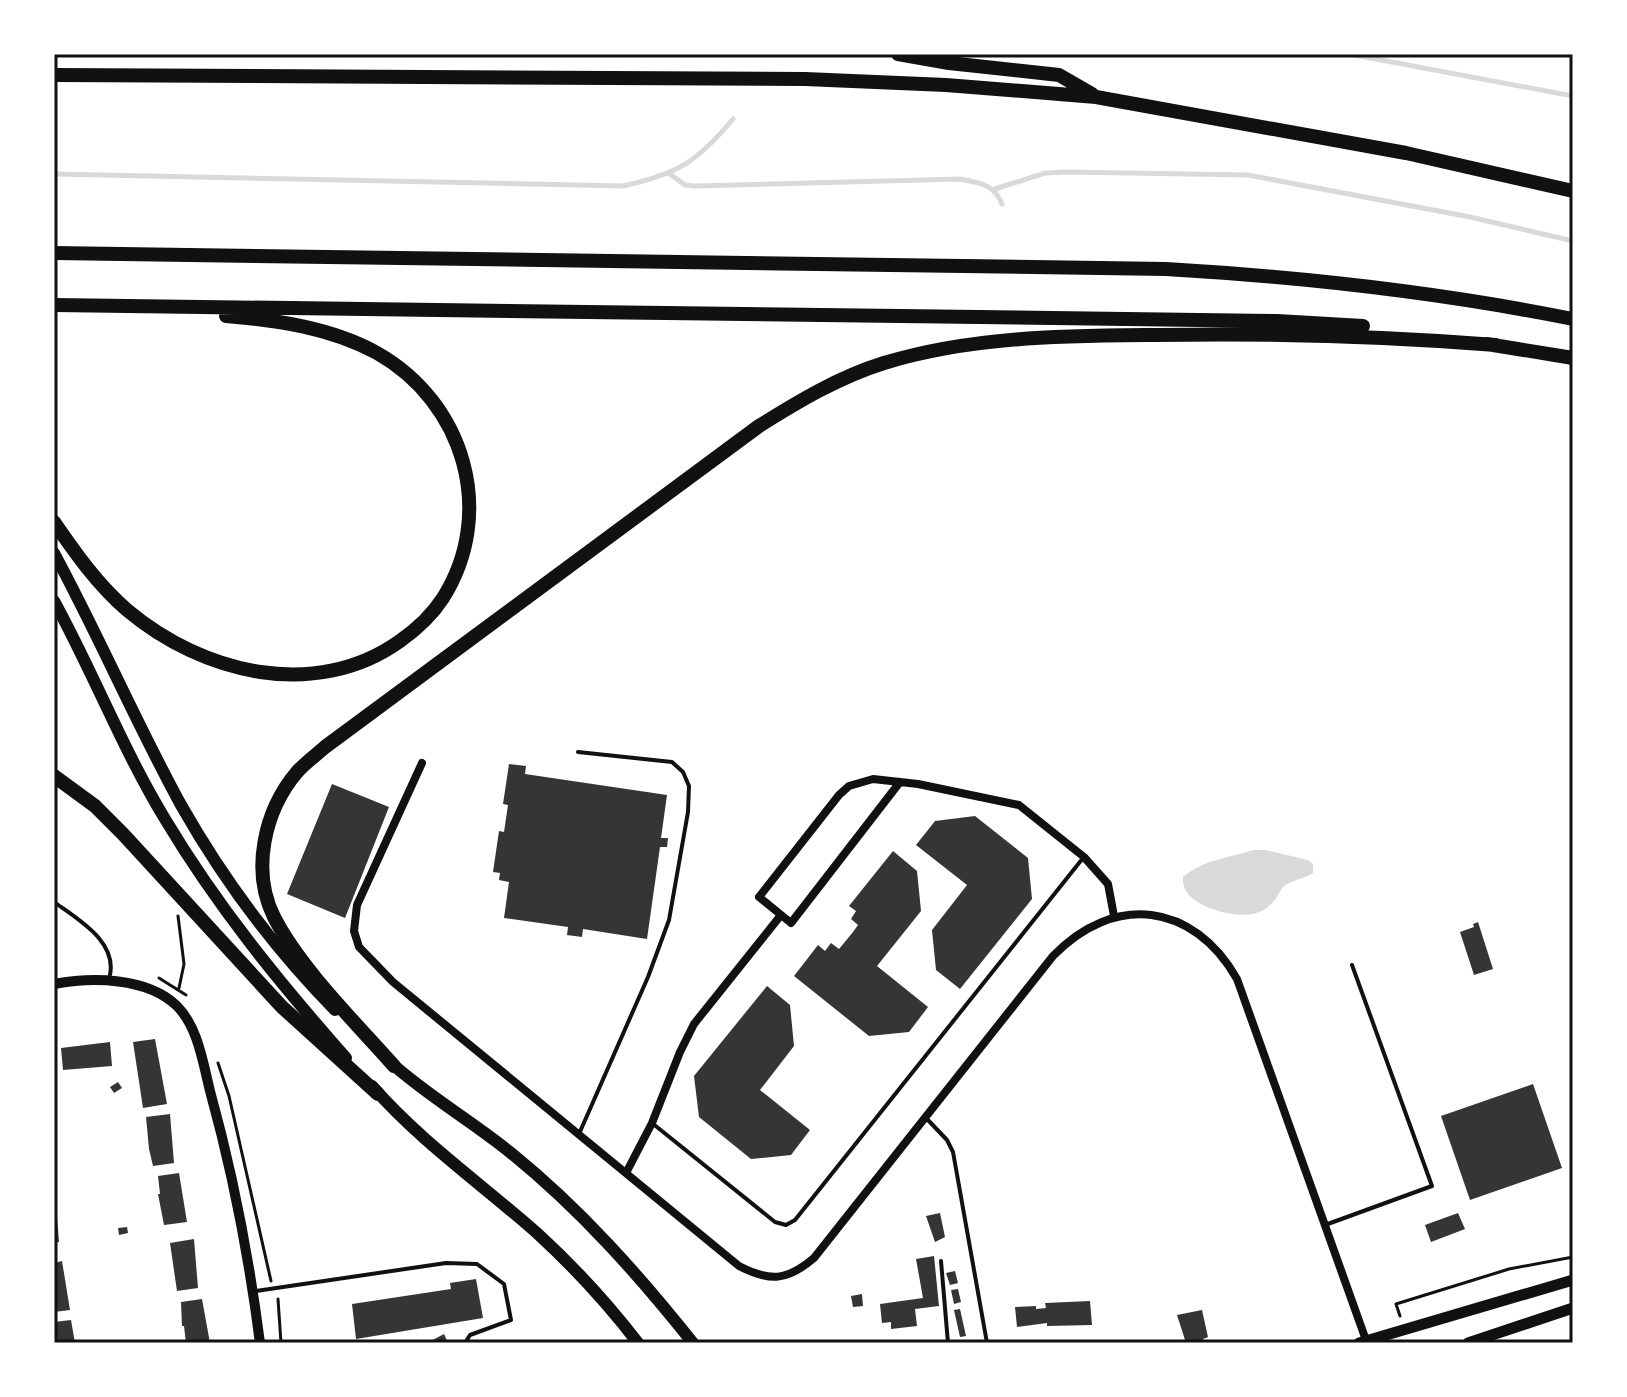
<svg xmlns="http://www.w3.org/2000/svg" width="1627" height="1397" viewBox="0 0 1627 1397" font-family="'Crimson Pro',serif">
<rect width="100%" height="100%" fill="#fff"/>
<path fill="#d9d9d9" d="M 1253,850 L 1266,850 L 1308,860 L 1313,864 L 1313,873 C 1304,879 1292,880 1284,886 C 1279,891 1278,897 1273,902 C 1256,922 1224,915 1203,905 C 1191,899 1182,891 1183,877 C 1203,860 1228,858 1253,850 Z"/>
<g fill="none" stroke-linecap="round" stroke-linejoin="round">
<path stroke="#d9d9d9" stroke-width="5" d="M 1349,54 L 1573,96
M 54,174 L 623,186 C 678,174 697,162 733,119
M 670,174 L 685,185 L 695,186 L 960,179 C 980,183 994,184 1002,204
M 995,189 L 1045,173 L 1066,172 L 1248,175 L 1470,217 L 1573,241"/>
</g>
<path fill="#353535" d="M 509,764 L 526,766 L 525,774 L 667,795 L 661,838 L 668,838 L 667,847 L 660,847 L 647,939 L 583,929 L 582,937 L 567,935 L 568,927 L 504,918 L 509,882 L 499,880 L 500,873 L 493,872 L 499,831 L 504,832 L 508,805 L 503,804 Z
M 332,784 L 389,807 L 345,918 L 287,894 Z
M 975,816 L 1028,858 L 1032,899 L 960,989 L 936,970 L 932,930 L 967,885 L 916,845 L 935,821 Z
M 893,851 L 917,871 L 921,911 L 877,966 L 928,1007 L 909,1032 L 869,1036 L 794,976 L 818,945 L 825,951 L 831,943 L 839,949 L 853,932 L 858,925 L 851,919 L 856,911 L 849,906 Z
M 1478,922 L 1493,969 L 1474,975 L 1460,932 L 1474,927 L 1473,924 Z
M 767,986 L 790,1005 L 794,1046 L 760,1090 L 810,1130 L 791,1155 L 751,1159 L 699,1117 L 694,1076 Z
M 155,1039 L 167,1104 L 143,1108 L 133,1042 Z
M 110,1042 L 112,1066 L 63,1070 L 61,1048 Z
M 118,1082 L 122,1088 L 114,1093 L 110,1087 Z
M 1533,1084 L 1562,1168 L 1470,1200 L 1441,1116 Z
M 170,1114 L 174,1163 L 153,1166 L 149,1149 L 146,1117 Z
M 179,1173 L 187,1222 L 164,1225 L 158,1194 L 160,1194 L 158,1176 Z
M 940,1213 L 945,1237 L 935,1242 L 926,1216 Z
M 1458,1213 L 1465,1229 L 1431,1242 L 1425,1225 Z
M 57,1217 L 59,1242 L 54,1243 L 54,1218 Z
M 127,1227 L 128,1233 L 119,1235 L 118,1228 Z
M 194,1239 L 198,1288 L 177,1291 L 170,1243 Z
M 934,1256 L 939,1306 L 915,1309 L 917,1326 L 891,1329 L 891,1322 L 882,1323 L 880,1304 L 923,1298 L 916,1259 Z
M 62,1261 L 70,1310 L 54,1312 L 54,1263 Z
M 955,1271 L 958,1283 L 950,1285 L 946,1273 Z
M 476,1279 L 483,1318 L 356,1339 L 352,1304 L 451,1289 L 450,1283 Z
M 958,1289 L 961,1302 L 954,1304 L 951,1290 Z
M 862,1294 L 863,1306 L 853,1307 L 851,1296 Z
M 202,1299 L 210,1343 L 186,1343 L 184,1326 L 182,1326 L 181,1302 Z
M 1090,1301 L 1092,1325 L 1047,1326 L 1047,1323 L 1017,1327 L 1015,1307 L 1036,1306 L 1036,1309 L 1046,1308 L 1045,1303 Z
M 960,1309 L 966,1336 L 960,1337 L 954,1310 Z
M 1202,1310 L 1208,1337 L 1203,1339 L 1204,1343 L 1186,1343 L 1177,1315 Z
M 71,1320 L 75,1343 L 54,1343 L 54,1322 Z
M 444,1334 L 448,1343 L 427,1343 Z"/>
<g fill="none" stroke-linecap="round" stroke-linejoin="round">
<path stroke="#111" stroke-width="3" d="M 178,916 L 184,964 L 179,988
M 159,978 L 186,995
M 218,1063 L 229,1096 L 271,1281
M 278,1299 L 281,1343
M 1400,1316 L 1396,1304 L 1509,1269 L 1573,1257"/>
<path stroke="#111" stroke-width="4" d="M 578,752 L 672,762 L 683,772 L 689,786 L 688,812 L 669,920 L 648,977 L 579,1134
M 54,902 C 79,920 120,943 109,979
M 927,1119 L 947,1140 L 953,1152 L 987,1343
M 652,1123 L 775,1222 L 786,1225 L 795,1220 L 1083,858
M 1325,1225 L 1432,1186 L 1352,965
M 941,1261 L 948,1343
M 256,1291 L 446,1263 L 477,1264 L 504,1284 L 511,1320 L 470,1335 L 465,1343"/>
<path stroke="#111" stroke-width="8" d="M 422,763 L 357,905 L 354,931 L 359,947 L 393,982 L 739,1266 C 770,1282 787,1281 814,1258 L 1053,956 C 1114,893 1193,902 1237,979 L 1367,1343
M 900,782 L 791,923 L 759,897 L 839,795 L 849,786 L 873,779 L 918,784 L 1019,805 L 1084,857 L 1108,884 L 1114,916
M 626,1173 L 652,1123 L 680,1052 L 694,1024 L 781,915"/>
<path stroke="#111" stroke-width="10" d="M 54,984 C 92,977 147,977 177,1006 C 198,1027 203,1063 210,1091 C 233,1174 249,1257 260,1343"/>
<path stroke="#111" stroke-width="11" d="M 1359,1343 L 1573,1280
M 1468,1343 L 1573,1308"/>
<path stroke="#111" stroke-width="12" d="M 54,553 C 99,636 136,723 181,805 C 223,879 275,949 335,1010
M 54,601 C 93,672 123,750 165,819 C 217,906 279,982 346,1058
M 389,1061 C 426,1095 472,1121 511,1153 C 580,1209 638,1274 693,1343
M 372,1086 C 421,1142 483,1185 538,1234 C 574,1267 608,1304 638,1343"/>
<path stroke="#111" stroke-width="14" d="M 898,54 L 949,63 L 1059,75 L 1092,94
M 54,75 L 805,79 L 946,85 L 1096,97 L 1406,153 L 1573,191
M 54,253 L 1166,269 C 1303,277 1438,292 1573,319
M 54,305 L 1277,321 L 1363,326
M 1487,344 L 1573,358
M 54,522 C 76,554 98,585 127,610 C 203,674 316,701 400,641 C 417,629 432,615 443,598 C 497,512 464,402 377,353 C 332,328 277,320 226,316
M 54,776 L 95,806 L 123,834 L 282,1007 L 378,1094
M 394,1066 C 356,1023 300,968 274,917 C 251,871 264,811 297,772 C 305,763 316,755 325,747 L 759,426 C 799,401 839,377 884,363 C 973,336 1063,336 1155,335 C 1269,333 1382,336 1496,345"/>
</g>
<rect width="1627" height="1397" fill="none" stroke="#ffffff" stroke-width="112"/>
<rect x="56" y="56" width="1515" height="1285" fill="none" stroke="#111" stroke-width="3"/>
</svg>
